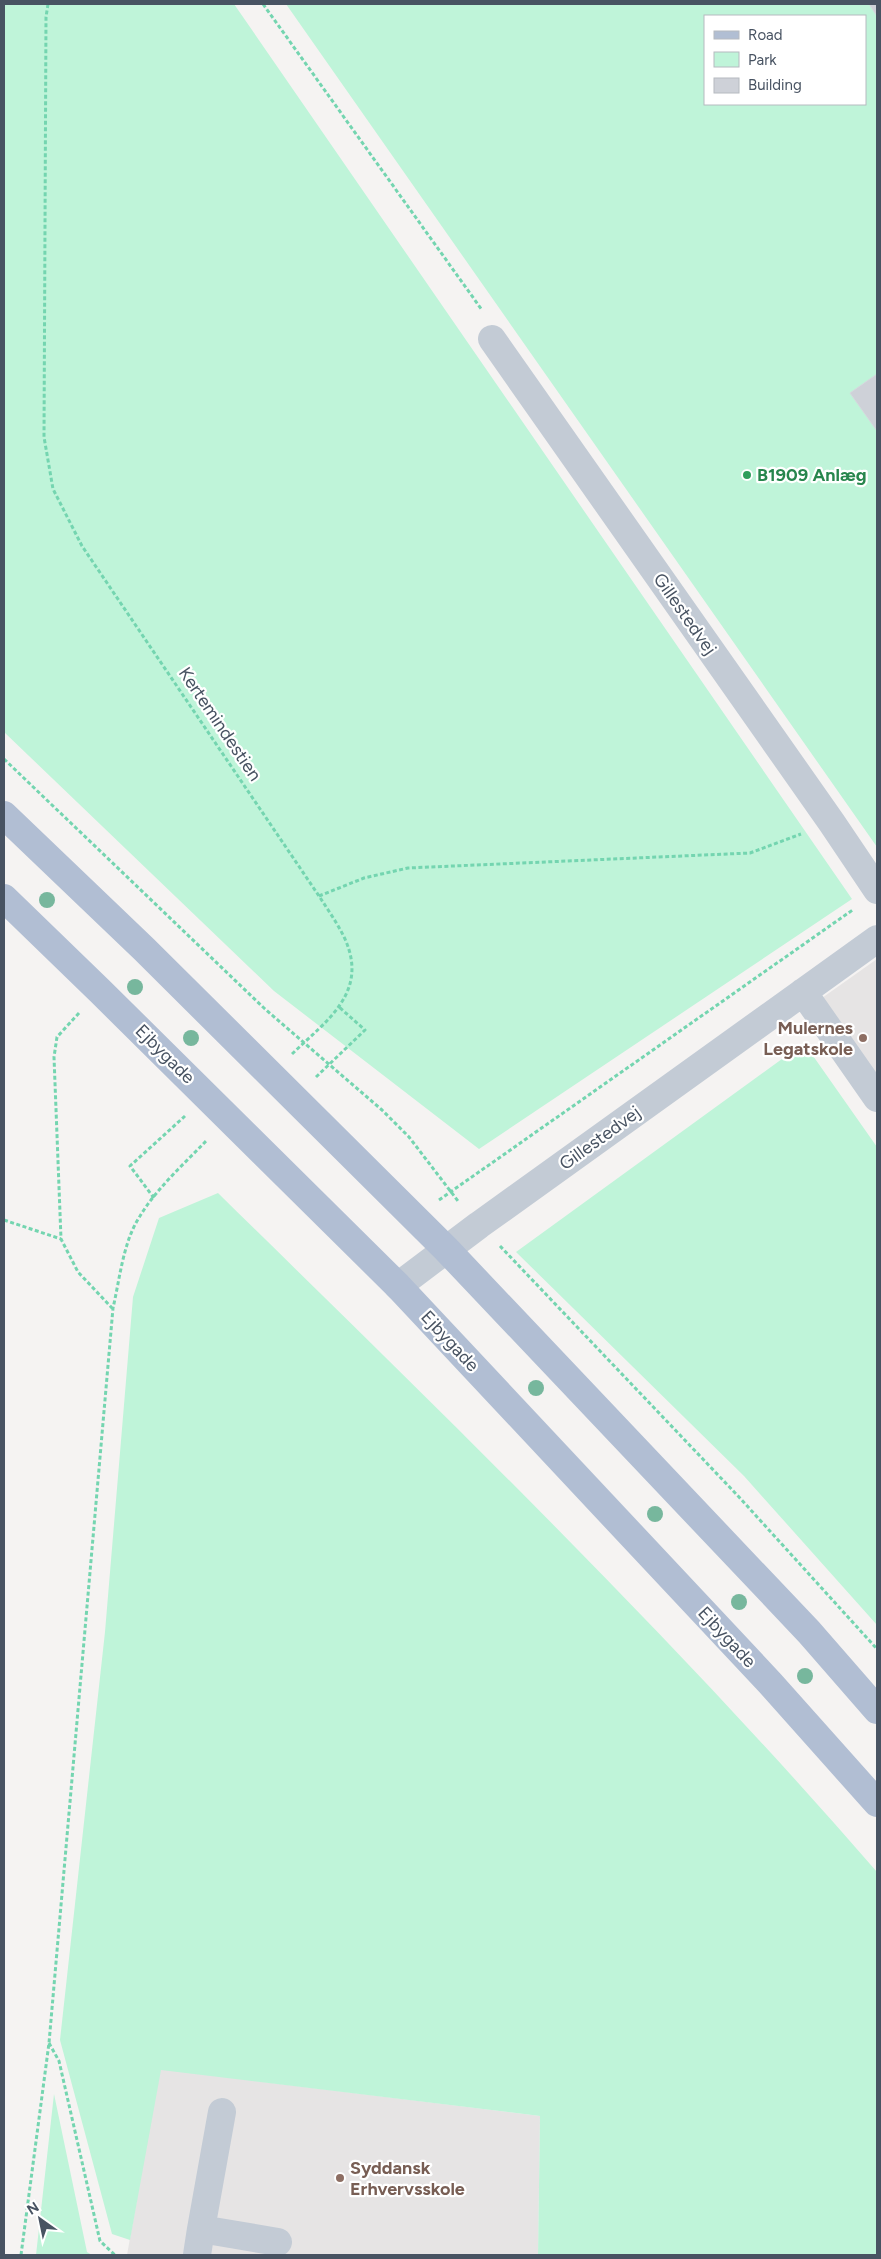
<svg xmlns="http://www.w3.org/2000/svg" width="881" height="2259" viewBox="0 0 881 2259" font-family="Figtree,sans-serif">
<rect width="100%" height="100%" fill="#f5f3f2"/>
<path fill="#e6e4e4" d="M 877,959 L 877,1077 L 822,998 Z
M 160,2069 L 540,2116 L 538,2255 L 127,2255 Z"/>
<path fill="#bff4d9" fill-rule="evenodd" d="M 4,4 L 234,4 L 852,899 L 479,1149 L 274,991 L 4,732 Z
M 286,4 L 877,4 L 877,847 ZM 705,16 L 865,16 L 865,104 L 705,104 Z
M 804,1043 L 877,1147 L 877,1625 L 744,1476 L 516,1252 Z
M 218,1193 C 443,1414 670,1633 877,1872 L 877,2255 L 538,2255 L 540,2116 L 161,2070 L 130,2240 L 112,2234 L 60,2040 L 105,1632 L 133,1297 L 159,1218 Z
M 54,2094 L 87,2252 L 92,2255 L 36,2255 Z"/>
<path fill="#ced1d8" stroke="#d6d8de" d="M 869,4 L 877,4 L 877,16 Z
M 877,374 L 877,431 L 850,393 Z"/>
<g fill="none" stroke-linecap="round" stroke-linejoin="round">
<path stroke="#74d5b0" stroke-width="3" stroke-dasharray="4 2.5" stroke-linecap="butt" d="M 48,4 L 46,17 L 44,437 L 53,489 L 82,546 L 319,896 C 328,910 338,924 345,939 C 369,993 326,1021 292,1054
M 263,4 L 482,310
M 4,759 L 265,1009 L 382,1110 L 409,1137 L 458,1201
M 319,896 L 364,878 L 408,868 L 750,853 L 801,834
M 79,1013 L 57,1037 L 54,1057 L 61,1239 L 78,1272 L 112,1308
M 316,1077 L 365,1030 L 339,1007
M 154,1198 L 130,1166 L 185,1116
M 439,1200 L 854,909
M 4,1220 L 61,1239
M 500,1246 L 739,1497 L 877,1649
M 49,2043 L 59,2061 L 100,2241 L 115,2255
M 21,2255 L 49,2043 L 113,1308 C 120,1278 123,1242 140,1216 C 157,1188 184,1164 207,1140"/>
<path stroke="#c3cbd5" stroke-width="28" d="M 492,339 L 832,823 L 877,890
M 803,992 L 877,1098
M 398,1286 L 479,1225 L 877,939
M 222,2112 L 201,2229 L 278,2242
M 197,2255 L 201,2229"/>
<path stroke="#b1bed3" stroke-width="28" d="M 4,815 L 144,949 L 446,1249 L 809,1632 L 877,1710
M 4,898 L 100,991 L 398,1286 L 770,1683 L 877,1803"/>
</g>
<g fill="#77b79d">
<circle cx="47" cy="900" r="8"/>
<circle cx="135" cy="987" r="8"/>
<circle cx="191" cy="1038" r="8"/>
<circle cx="536" cy="1388" r="8"/>
<circle cx="655" cy="1514" r="8"/>
<circle cx="739" cy="1602" r="8"/>
<circle cx="805" cy="1676" r="8"/>
</g>
<circle fill="#2e9e5b" stroke="#fff" stroke-width="2" cx="747" cy="475" r="5"/>
<g fill="#8d6e63" stroke="#fff" stroke-width="2">
<circle cx="863" cy="1038" r="5"/>
<circle cx="340" cy="2178" r="5"/>
</g>
<g text-anchor="middle" dominant-baseline="central" stroke-width="4.5" stroke-linejoin="round" paint-order="stroke">
<g font-size="18" font-weight="bold" fill="#27864d" stroke="#fff" text-anchor="start">
<text x="757" y="475">B1909 Anlæg</text>
</g>
<g font-size="18" fill="#485362" stroke="#fff">
<text transform="translate(685 614) rotate(55)">Gillestedvej</text>
<text transform="translate(220 724) rotate(56)">Kertemindestien</text>
<text transform="translate(165 1054) rotate(45)">Ejbygade</text>
<text transform="translate(600 1138) rotate(-36)">Gillestedvej</text>
<text transform="translate(450 1341) rotate(47)">Ejbygade</text>
<text transform="translate(727 1637) rotate(47)">Ejbygade</text>
</g>
<g font-size="18" font-weight="bold" fill="#785e54" stroke="#fff" text-anchor="end">
<text x="853" y="1028">Mulernes<tspan x="853" dy="21">Legatskole</tspan></text>
<text x="350" y="2168" text-anchor="start">Syddansk<tspan x="350" dy="21">Erhvervsskole</tspan></text>
</g>
</g>
<rect width="881" height="2259" fill="none" stroke="#485362" stroke-width="10"/>
<rect x="704" y="15" width="162" height="90" fill="#ffffff" stroke="#b6bac0"/>
<rect x="714" y="31" width="25" height="8" fill="#b1bed3" stroke="#b6bac0"/>
<text x="748" y="40" font-size="15" fill="#485362">Road</text>
<rect x="714" y="52" width="25" height="15" fill="#bff4d9" stroke="#b6bac0"/>
<text x="748" y="65" font-size="15" fill="#485362">Park</text>
<rect x="714" y="78" width="25" height="15" fill="#ced1d8" stroke="#b6bac0"/>
<text x="748" y="90" font-size="15" fill="#485362">Building</text>
<g transform="translate(40 2219) rotate(327)" stroke="#ffffff" stroke-width="4" paint-order="stroke">
<path d="M0-4L9 19L0 12L-9 19Z" fill="#485362"/>
<text y="-8" font-size="14" font-weight="bold" text-anchor="middle" fill="#485362">N</text>
</g>
</svg>
